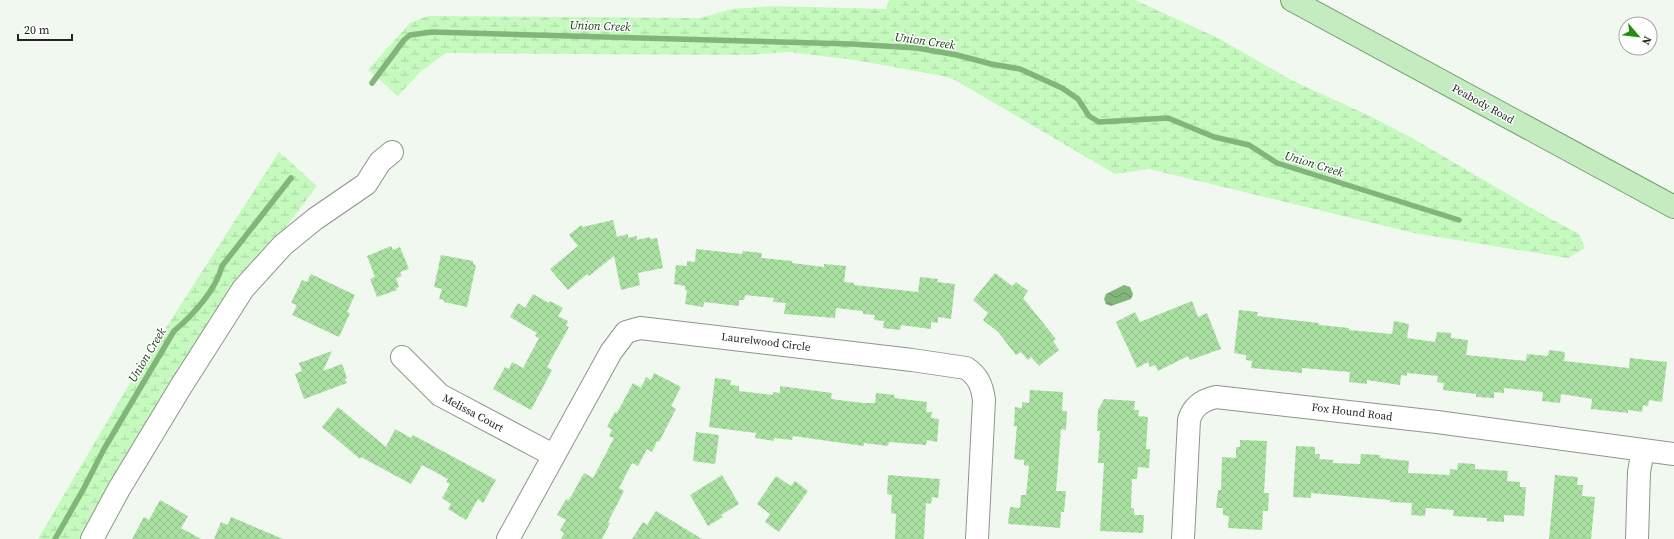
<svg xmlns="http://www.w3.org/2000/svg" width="1674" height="539" viewBox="0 0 1674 539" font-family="'Source Serif 4',serif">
<defs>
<pattern id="wetland-marsh" width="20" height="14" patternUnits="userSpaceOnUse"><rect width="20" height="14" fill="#c5f9be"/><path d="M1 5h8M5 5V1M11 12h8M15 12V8" fill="none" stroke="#a9d5a3"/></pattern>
<pattern id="water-waves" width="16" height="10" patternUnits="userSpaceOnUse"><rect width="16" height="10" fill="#81b57a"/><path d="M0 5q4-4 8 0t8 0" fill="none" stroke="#699364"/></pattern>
<pattern id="building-cross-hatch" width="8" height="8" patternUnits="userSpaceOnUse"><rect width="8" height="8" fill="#aae1a3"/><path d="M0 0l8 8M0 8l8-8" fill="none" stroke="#92c18c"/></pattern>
</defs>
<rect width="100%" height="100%" fill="#f1f8f0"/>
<path fill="url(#wetland-marsh)" d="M 889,0 L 1135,0 L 1220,39 L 1293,81 L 1372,117 L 1412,138 L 1540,213 L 1579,234 L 1585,248 L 1568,258 L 1414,233 L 1149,169 L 1115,174 L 955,80 L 943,76 L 855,60 L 788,52 L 747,55 L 446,53 L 420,72 L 398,96 L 368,70 L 410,23 L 428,16 L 700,18 L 732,9 L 773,6 L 886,9 Z
M 279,152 L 317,186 L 270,248 L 141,437 L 81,539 L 38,539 L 124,393 Z"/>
<path fill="url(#water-waves)" d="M 1124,285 L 1130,287 L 1133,294 L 1131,299 L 1111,306 L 1106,304 L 1104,299 L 1106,294 Z"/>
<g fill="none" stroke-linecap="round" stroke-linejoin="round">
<path stroke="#81b57a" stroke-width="5.5" d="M 372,83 L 404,40 L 410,35 L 432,32 L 851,44 L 917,48 L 957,55 L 991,64 L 1020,69 L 1062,88 L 1078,99 L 1089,116 L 1099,122 L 1168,118 L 1214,137 L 1249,145 L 1277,163 L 1459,220
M 55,539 L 84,488 L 104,449 L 174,331 C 193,315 216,290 222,266 L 291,178"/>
</g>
<path fill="url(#building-cross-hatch)" d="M 613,220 L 617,237 L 628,234 L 628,238 L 637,236 L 637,240 L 650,237 L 650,239 L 657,238 L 663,268 L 638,273 L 640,285 L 621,290 L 614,256 L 589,276 L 587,274 L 568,290 L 550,269 L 578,246 L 569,235 L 581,225 L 583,227 Z
M 391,246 L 393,250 L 400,247 L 409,269 L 400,272 L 402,276 L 396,278 L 399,287 L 396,288 L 397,290 L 377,297 L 370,279 L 375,277 L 367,256 Z
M 696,249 L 742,254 L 743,251 L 762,253 L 761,258 L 792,261 L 792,263 L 824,267 L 824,264 L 846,266 L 844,282 L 854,283 L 854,285 L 918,292 L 920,277 L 938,279 L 937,282 L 955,284 L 951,319 L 938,317 L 938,323 L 931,322 L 931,329 L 901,325 L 900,330 L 883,328 L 884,321 L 874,320 L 875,315 L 863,314 L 863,311 L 836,308 L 835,318 L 784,314 L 786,303 L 773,302 L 774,298 L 745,295 L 744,300 L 739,300 L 739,306 L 704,302 L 703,307 L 685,304 L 687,290 L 685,290 L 685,286 L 674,284 L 676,265 L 687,266 L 687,261 L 695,262 Z
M 441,255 L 473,261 L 473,264 L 476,265 L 467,307 L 444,302 L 444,300 L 439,299 L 442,289 L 434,287 Z
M 995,273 L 1012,286 L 1016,282 L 1028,291 L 1023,298 L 1056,339 L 1053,341 L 1059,350 L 1039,366 L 1031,357 L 1028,360 L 1021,352 L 1016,355 L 998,332 L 983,320 L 988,313 L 973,300 Z
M 311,274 L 355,295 L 347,312 L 350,313 L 339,337 L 292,315 L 297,305 L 291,303 L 302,280 L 307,282 Z
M 533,294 L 549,303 L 550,301 L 563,308 L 558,316 L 568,321 L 566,326 L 569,327 L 547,367 L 552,370 L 531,410 L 493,389 L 505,367 L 509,369 L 512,362 L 523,368 L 539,338 L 535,336 L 537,333 L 510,317 L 518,303 L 525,308 Z
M 1192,301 L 1198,317 L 1207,313 L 1221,349 L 1190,360 L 1188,356 L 1158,371 L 1155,365 L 1150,367 L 1148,362 L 1137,368 L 1116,322 L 1135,312 L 1140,322 Z
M 1239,310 L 1258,312 L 1257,316 L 1319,323 L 1319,325 L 1349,328 L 1349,330 L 1392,334 L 1394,321 L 1409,324 L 1407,338 L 1435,342 L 1437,332 L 1451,333 L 1451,338 L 1468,340 L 1466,355 L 1526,361 L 1527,354 L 1548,356 L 1549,350 L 1565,352 L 1564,361 L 1629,368 L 1630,358 L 1667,362 L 1662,402 L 1649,400 L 1648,406 L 1643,405 L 1642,412 L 1628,410 L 1628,413 L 1591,409 L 1592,399 L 1561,394 L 1560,403 L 1542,401 L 1543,392 L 1504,388 L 1504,393 L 1494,392 L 1494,398 L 1476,397 L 1476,394 L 1443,390 L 1444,383 L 1437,382 L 1438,376 L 1407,373 L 1407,376 L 1401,375 L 1400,385 L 1367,380 L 1367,384 L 1349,382 L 1350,372 L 1302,368 L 1302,373 L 1251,368 L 1252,361 L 1246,360 L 1246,355 L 1234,353 Z
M 332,351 L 323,371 L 342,364 L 347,378 L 345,379 L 347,383 L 304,399 L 295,374 L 302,371 L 299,363 Z
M 654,373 L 681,387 L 671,406 L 676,409 L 659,442 L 657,441 L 652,452 L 647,449 L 638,466 L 632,463 L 619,488 L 624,491 L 608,522 L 610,523 L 602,539 L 561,539 L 564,533 L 560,530 L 566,520 L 557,515 L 566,499 L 569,500 L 584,473 L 593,478 L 614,438 L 609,436 L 612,430 L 607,427 L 615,412 L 617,413 L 633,383 L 641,388 L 646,377 L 651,380 Z
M 715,378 L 731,380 L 730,385 L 739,386 L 739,391 L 773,395 L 773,392 L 780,393 L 780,386 L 832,393 L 831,399 L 863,403 L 875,403 L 876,393 L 895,395 L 894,398 L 927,402 L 926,412 L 932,412 L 931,418 L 939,419 L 937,442 L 927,440 L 926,445 L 889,442 L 888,446 L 864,443 L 864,446 L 793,436 L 792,440 L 774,438 L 774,441 L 755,438 L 756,433 L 709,427 Z
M 1030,390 L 1063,392 L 1062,411 L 1067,411 L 1066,430 L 1061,429 L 1056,491 L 1066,491 L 1064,512 L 1061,512 L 1060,528 L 1008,524 L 1010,507 L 1020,508 L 1021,495 L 1026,495 L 1029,466 L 1024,465 L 1024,460 L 1014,459 L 1017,426 L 1014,426 L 1015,407 L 1022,408 L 1022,402 L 1029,403 Z
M 1104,399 L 1135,401 L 1134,410 L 1139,410 L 1138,416 L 1148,417 L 1146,449 L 1150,449 L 1149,468 L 1138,467 L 1137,479 L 1132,479 L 1131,508 L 1134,509 L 1134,515 L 1144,515 L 1143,533 L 1100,531 L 1104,463 L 1098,463 L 1100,431 L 1097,431 L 1098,410 Z
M 338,407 L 386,447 L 395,429 L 411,438 L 413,435 L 496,480 L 483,503 L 478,499 L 466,520 L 448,509 L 451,504 L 442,498 L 450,484 L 446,482 L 448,479 L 422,465 L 411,484 L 361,457 L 360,459 L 322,427 Z
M 696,432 L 719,435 L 715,464 L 693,461 Z
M 1240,440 L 1267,441 L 1264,493 L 1269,493 L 1268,511 L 1263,511 L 1262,530 L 1228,528 L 1229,516 L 1223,515 L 1223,508 L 1216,508 L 1218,490 L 1221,490 L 1222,457 L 1236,458 L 1236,447 L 1240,447 Z
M 1296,446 L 1315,447 L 1315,454 L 1320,454 L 1319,459 L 1333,460 L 1333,463 L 1360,464 L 1361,454 L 1380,455 L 1380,458 L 1409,461 L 1408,473 L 1450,475 L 1450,469 L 1457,470 L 1458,463 L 1475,464 L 1475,469 L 1508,471 L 1507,481 L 1520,482 L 1520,487 L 1526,487 L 1524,516 L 1504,515 L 1504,522 L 1487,521 L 1487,518 L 1453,516 L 1454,510 L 1426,508 L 1425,516 L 1411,515 L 1412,503 L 1390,502 L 1390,500 L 1311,493 L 1311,498 L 1293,497 Z
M 722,475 L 739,504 L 721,515 L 723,517 L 708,526 L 690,495 Z
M 888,475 L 940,479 L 938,498 L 932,497 L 931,504 L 926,503 L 924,539 L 895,539 L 896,514 L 891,513 L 892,495 L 887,494 Z
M 1555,475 L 1578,477 L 1577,485 L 1583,485 L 1582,496 L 1595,497 L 1591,539 L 1549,539 Z
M 776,476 L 791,486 L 795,481 L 808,491 L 779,532 L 765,522 L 770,514 L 757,504 Z
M 160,500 L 188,516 L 181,528 L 201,539 L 132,539 L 144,517 L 149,520 Z
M 656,511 L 702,539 L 632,539 L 643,522 L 647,525 Z
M 231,517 L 283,539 L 214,539 L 221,522 L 228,525 Z"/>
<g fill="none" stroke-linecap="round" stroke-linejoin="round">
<defs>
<path id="minor" d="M 402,357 L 440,395 L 553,455
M 92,539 L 119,489 L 180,388 L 243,289 L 283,245 L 315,219 L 366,184 L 380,162 L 392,152
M 508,539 L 611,352 L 626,332 L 640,328 L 912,360 L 966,368 C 978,376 982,385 984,400 L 977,539
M 1183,539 L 1189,420 C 1193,406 1203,400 1216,397 L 1437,422 L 1674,454
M 1637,539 L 1639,472 L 1643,450"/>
<path id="major" d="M 1292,0 L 1674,207"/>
</defs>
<use href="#minor" stroke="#8e958d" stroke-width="24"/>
<use href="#major" stroke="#739e6d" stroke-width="24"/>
<use href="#minor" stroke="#fff" stroke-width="22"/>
<use href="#major" stroke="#c5ecc0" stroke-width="22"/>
</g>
<g text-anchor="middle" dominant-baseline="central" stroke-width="3" stroke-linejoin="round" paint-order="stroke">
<g font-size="11" fill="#222421" stroke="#fff">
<text transform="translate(1483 104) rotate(29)">Peabody Road</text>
<text transform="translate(766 342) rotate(7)">Laurelwood Circle</text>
<text transform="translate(1352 412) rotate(7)">Fox Hound Road</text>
<text transform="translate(473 413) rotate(28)">Melissa Court</text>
</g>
<g font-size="12" font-style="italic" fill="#11350d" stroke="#fff">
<text transform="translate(600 26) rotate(2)">Union Creek</text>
<text transform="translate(925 41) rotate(8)">Union Creek</text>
<text transform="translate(1314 164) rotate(17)">Union Creek</text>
<text transform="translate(147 355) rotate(-59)">Union Creek</text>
</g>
</g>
<g transform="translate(1638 36) rotate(118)"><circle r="19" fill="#ffffff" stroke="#a7a7a6"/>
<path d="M0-3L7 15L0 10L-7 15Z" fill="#238e12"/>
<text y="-6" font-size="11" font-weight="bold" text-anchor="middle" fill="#222421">N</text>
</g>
<path d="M18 34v6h54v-6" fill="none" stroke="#222421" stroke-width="2"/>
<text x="24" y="34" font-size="12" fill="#222421" stroke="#ffffff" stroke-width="3" paint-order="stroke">20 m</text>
</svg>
